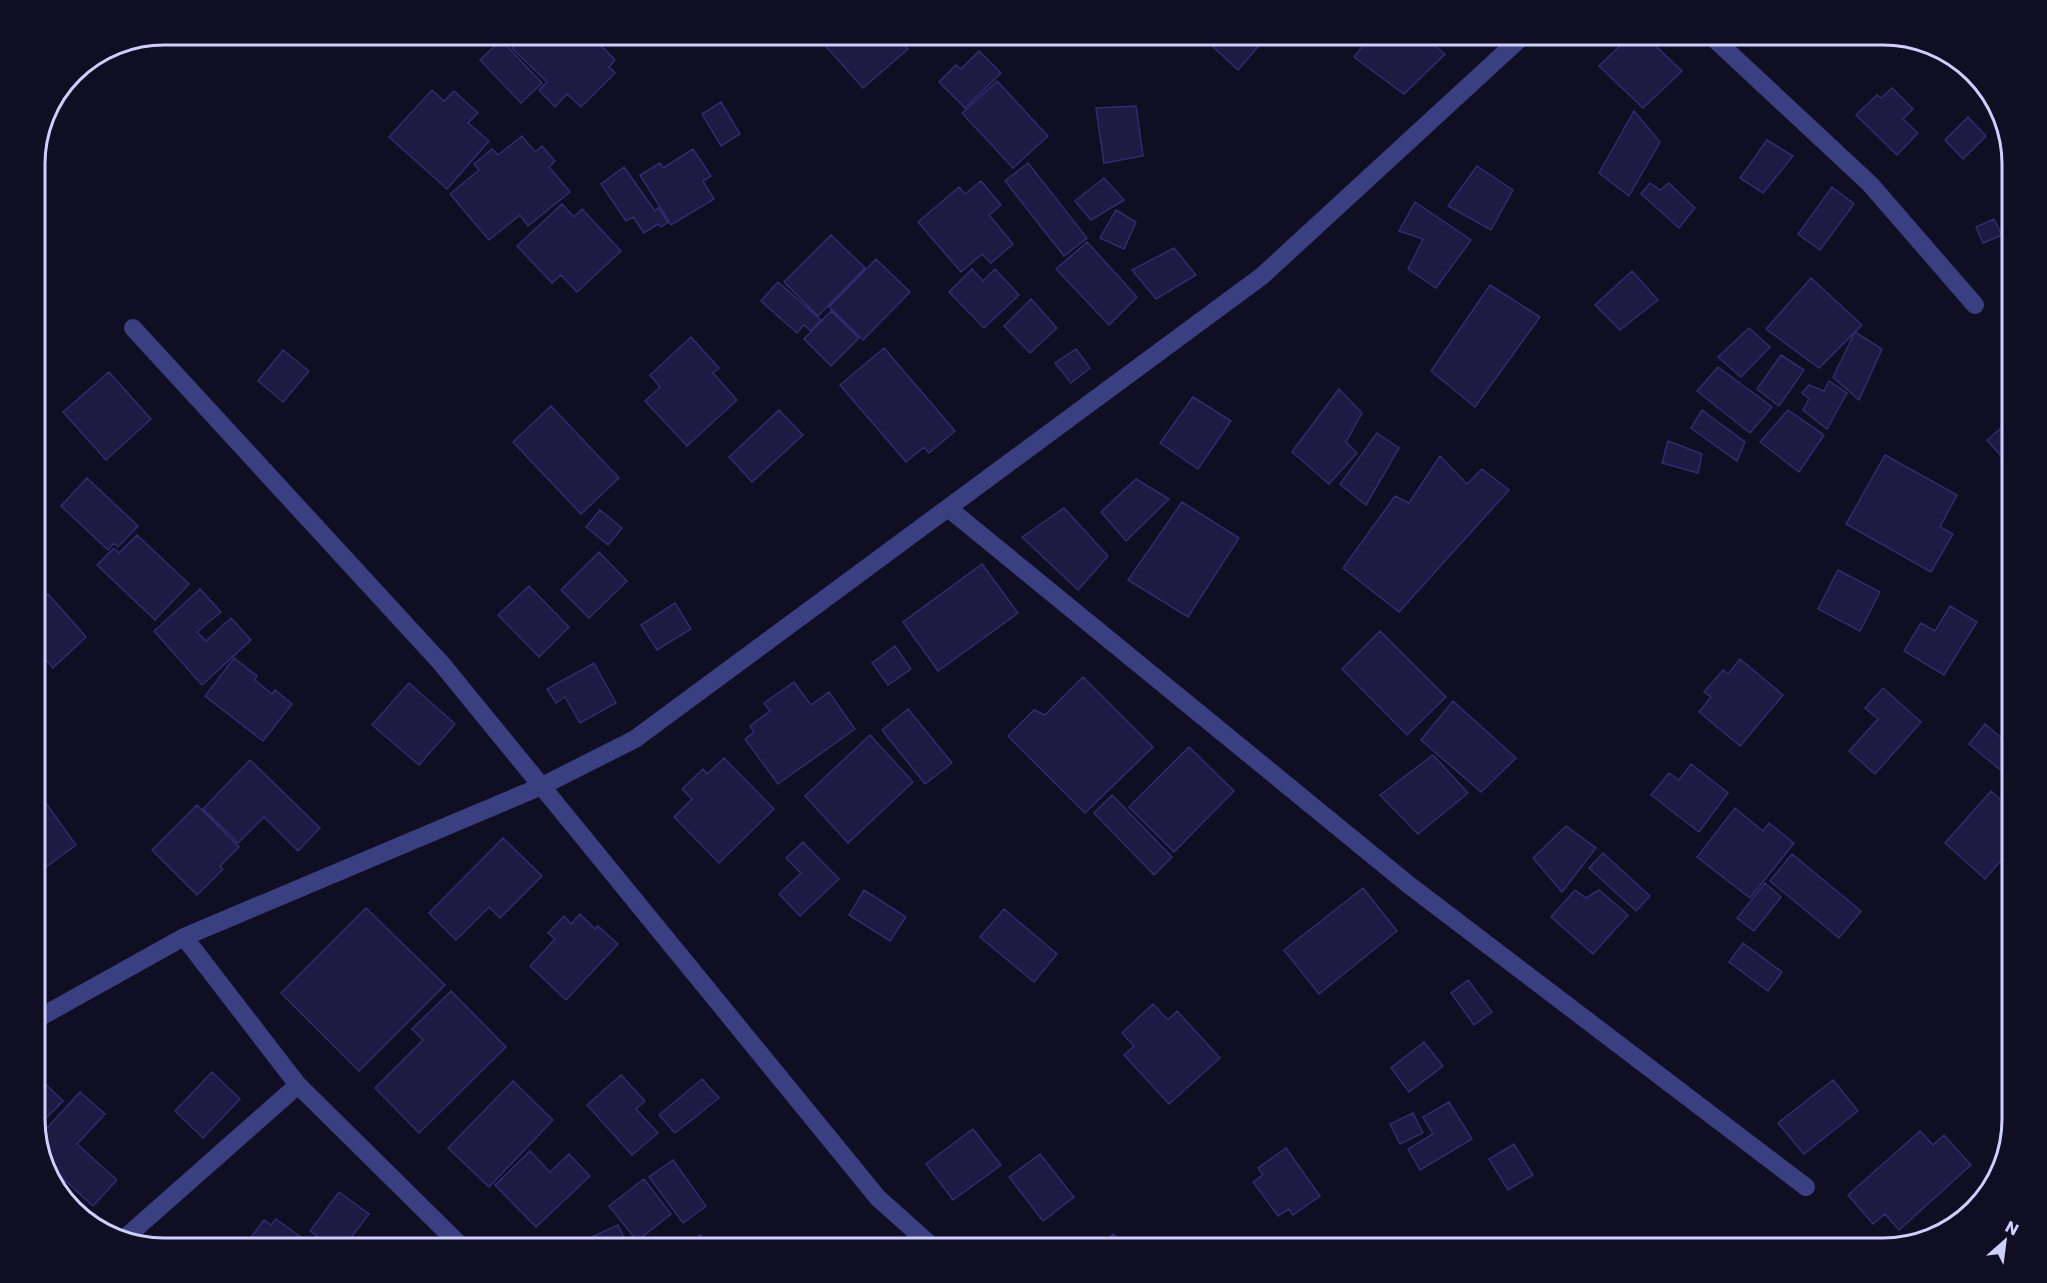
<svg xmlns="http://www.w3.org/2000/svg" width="2047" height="1283" viewBox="0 0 2047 1283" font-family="Poppins,sans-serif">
<rect width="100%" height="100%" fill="#0f0e22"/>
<path fill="#1d1a43" stroke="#312c6f" stroke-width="1.5" d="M 526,34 L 564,34 L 576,46 L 590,34 L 615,60 L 609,67 L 615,73 L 581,107 L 567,94 L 555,107 L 539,90 L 547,82 L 512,48 Z
M 815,34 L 894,34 L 908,49 L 863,88 Z
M 1199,34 L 1269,34 L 1238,70 Z
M 1372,34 L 1420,34 L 1445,54 L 1404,94 L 1354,57 Z
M 1632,34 L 1643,34 L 1682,71 L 1643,108 L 1599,66 Z
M 1755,34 L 1769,34 L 1763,42 Z
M 501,40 L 542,83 L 521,103 L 480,60 Z
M 979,51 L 1001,73 L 965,108 L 939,82 L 956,65 L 961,69 Z
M 997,81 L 1048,136 L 1013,168 L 962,113 Z
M 1892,88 L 1913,109 L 1903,119 L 1918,133 L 1897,155 L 1856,115 L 1877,95 L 1881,98 Z
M 432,90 L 444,101 L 454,91 L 478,113 L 468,123 L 489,141 L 447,189 L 389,137 Z
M 721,102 L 740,134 L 721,146 L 702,114 Z
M 1136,106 L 1143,156 L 1104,163 L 1096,108 Z
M 1634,111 L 1660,142 L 1629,196 L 1599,173 Z
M 1968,117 L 1986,136 L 1963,159 L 1945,140 Z
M 522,136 L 535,152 L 542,146 L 555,161 L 549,167 L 570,192 L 528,226 L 520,215 L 489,240 L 450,194 L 479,170 L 474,164 L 492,149 L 498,155 Z
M 1767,140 L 1793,156 L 1763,193 L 1740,178 Z
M 693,149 L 711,176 L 703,181 L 714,199 L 671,225 L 640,175 L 660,163 L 663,168 Z
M 1028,163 L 1087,238 L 1064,256 L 1005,181 Z
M 1477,166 L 1513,190 L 1491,230 L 1448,206 Z
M 624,167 L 655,211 L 658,208 L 668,222 L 661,227 L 658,224 L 644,233 L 633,217 L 626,221 L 601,184 Z
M 1104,178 L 1124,200 L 1091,220 L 1075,201 Z
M 981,181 L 1001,205 L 989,215 L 1013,244 L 991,263 L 982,254 L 961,272 L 918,222 L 959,187 L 965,194 Z
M 1650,183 L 1660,190 L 1669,183 L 1695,208 L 1679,228 L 1641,194 Z
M 1832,187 L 1854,204 L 1820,250 L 1798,234 Z
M 1415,202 L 1471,240 L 1436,288 L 1408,269 L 1423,239 L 1399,231 Z
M 562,204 L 574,217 L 582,209 L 621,251 L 577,292 L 561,275 L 552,283 L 517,246 Z
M 1116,210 L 1136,222 L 1124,249 L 1100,238 Z
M 1994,219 L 2002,235 L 1983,243 L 1976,227 Z
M 831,235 L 865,268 L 818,316 L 784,282 Z
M 1087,242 L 1137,297 L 1109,325 L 1056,269 Z
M 1174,248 L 1196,275 L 1156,299 L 1132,270 Z
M 876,259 L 910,292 L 863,340 L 829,307 Z
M 972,269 L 983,281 L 995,269 L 1019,295 L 984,328 L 949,292 Z
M 1632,271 L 1658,300 L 1620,330 L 1595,305 Z
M 1811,278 L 1862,325 L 1819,368 L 1766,329 Z
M 778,282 L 821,320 L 811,331 L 804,325 L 797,333 L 761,301 Z
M 1490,285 L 1540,317 L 1475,407 L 1431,371 Z
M 1031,299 L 1057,328 L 1030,353 L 1004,326 Z
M 831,311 L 859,338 L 831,366 L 804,339 Z
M 1749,328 L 1770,347 L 1741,377 L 1718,357 Z
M 1855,332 L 1882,349 L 1859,400 L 1833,377 Z
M 691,337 L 719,368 L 713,373 L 737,400 L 687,446 L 645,401 L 660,387 L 650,375 Z
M 884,348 L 955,431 L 929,453 L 924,447 L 906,462 L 840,385 Z
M 1076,349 L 1090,368 L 1071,383 L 1055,363 Z
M 283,350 L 309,371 L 283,402 L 258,381 Z
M 1781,355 L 1804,370 L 1779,406 L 1757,389 Z
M 1718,367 L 1772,407 L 1750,433 L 1697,391 Z
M 109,372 L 151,419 L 106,460 L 63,412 Z
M 1829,381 L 1847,393 L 1827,429 L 1803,410 L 1809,399 L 1802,393 L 1809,385 L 1824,391 Z
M 1339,389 L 1362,413 L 1346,442 L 1357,453 L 1329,484 L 1292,452 Z
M 1193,397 L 1231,421 L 1198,469 L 1160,443 Z
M 551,406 L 619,478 L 581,514 L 513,442 Z
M 779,410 L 803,435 L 752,482 L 729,457 Z
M 1702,410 L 1745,442 L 1737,461 L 1691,428 Z
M 1788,410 L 1824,435 L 1799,472 L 1760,442 Z
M 2012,419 L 2012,461 L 2008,464 L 1987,440 Z
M 1377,433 L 1399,448 L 1366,505 L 1340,484 Z
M 1668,441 L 1702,454 L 1698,473 L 1662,463 Z
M 1885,455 L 1957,495 L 1940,527 L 1953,534 L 1931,572 L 1846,524 Z
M 1440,456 L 1467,484 L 1482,469 L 1509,490 L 1399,612 L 1343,568 L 1395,496 L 1409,503 Z
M 87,478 L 138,526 L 118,547 L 114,543 L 108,550 L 61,506 Z
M 1136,479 L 1169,499 L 1126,541 L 1101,512 Z
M 1182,502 L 1239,538 L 1188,617 L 1128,580 Z
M 1064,508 L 1108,556 L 1078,590 L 1022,537 Z
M 600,510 L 622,528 L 608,545 L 586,527 Z
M 137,535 L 189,584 L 155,620 L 97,565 L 114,548 L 119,553 Z
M 599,552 L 627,581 L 589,618 L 561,590 Z
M 982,564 L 1018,613 L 938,671 L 903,622 Z
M 1838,570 L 1880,592 L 1860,631 L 1818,609 Z
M 529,586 L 569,627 L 539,657 L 498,615 Z
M 200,589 L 221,612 L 197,632 L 206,641 L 231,618 L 251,640 L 202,685 L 154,631 Z
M 48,594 L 86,637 L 53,668 L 35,648 L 35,605 Z
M 675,603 L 691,629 L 657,650 L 641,625 Z
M 1950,606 L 1977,622 L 1944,675 L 1904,651 L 1921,623 L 1935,631 Z
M 1380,631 L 1446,697 L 1407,735 L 1342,669 Z
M 895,646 L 911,669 L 888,685 L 872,663 Z
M 234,658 L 257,676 L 255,680 L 272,694 L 275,690 L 292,704 L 263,741 L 205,696 Z
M 1740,659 L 1783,695 L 1740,746 L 1699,712 L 1711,697 L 1704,692 L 1723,670 L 1728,674 Z
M 594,663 L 616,703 L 580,723 L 565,697 L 556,703 L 547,689 Z
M 1083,677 L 1153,747 L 1085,813 L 1008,736 L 1034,710 L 1045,715 Z
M 794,682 L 811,705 L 829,692 L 855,729 L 778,784 L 745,739 L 754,732 L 750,726 L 770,711 L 764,703 Z
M 409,683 L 455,724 L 419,765 L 372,725 Z
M 1883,688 L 1921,722 L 1875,774 L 1849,751 L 1878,719 L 1865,708 Z
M 1453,701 L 1516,758 L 1481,792 L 1421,740 Z
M 908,709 L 952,763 L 925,784 L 882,730 Z
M 1985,724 L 2004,740 L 2012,729 L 2012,773 L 2009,777 L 1969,744 Z
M 870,735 L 913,782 L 848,843 L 805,796 Z
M 1189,747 L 1234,791 L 1174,852 L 1129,807 Z
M 1433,755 L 1468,793 L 1418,834 L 1380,795 Z
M 724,758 L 774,809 L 719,863 L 674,817 L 692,799 L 682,789 L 703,769 L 707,774 Z
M 250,760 L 320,828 L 298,851 L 264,817 L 238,843 L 203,809 Z
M 1691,764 L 1728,793 L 1699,832 L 1651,795 L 1669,773 L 1679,780 Z
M 35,788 L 76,845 L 35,875 Z
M 1991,791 L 2012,810 L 2012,848 L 1985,879 L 1945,843 Z
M 1112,795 L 1172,857 L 1154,875 L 1094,813 Z
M 197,805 L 239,847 L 220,866 L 223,869 L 197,895 L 152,850 Z
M 1735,808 L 1763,831 L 1769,823 L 1794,843 L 1750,898 L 1697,857 Z
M 1566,826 L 1596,848 L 1562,892 L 1533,858 Z
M 503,838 L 542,876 L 500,918 L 489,907 L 456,940 L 429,913 Z
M 803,842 L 839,879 L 800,916 L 779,894 L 801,873 L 786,858 Z
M 1603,853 L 1650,896 L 1636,911 L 1589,868 Z
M 1792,854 L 1861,911 L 1839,938 L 1770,881 Z
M 1765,883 L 1781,897 L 1754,931 L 1737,918 Z
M 1363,888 L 1397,931 L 1319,994 L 1284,950 Z
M 864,890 L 906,917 L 890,941 L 849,915 Z
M 1575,890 L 1586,898 L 1599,890 L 1628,915 L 1593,954 L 1551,917 Z
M 366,908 L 445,985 L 359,1071 L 281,993 Z
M 1004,909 L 1057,954 L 1034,982 L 980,937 Z
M 580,914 L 595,929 L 598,926 L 618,944 L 566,1000 L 530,966 L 555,939 L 548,933 L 564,916 L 571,924 Z
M 1743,943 L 1782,972 L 1768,991 L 1729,962 Z
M 1468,980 L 1492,1012 L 1474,1025 L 1451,993 Z
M 451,991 L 506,1047 L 419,1133 L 375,1088 L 423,1040 L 412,1029 Z
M 1153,1004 L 1168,1020 L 1177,1011 L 1220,1058 L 1169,1104 L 1124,1055 L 1134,1046 L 1122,1033 Z
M 1424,1042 L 1443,1066 L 1409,1092 L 1391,1068 Z
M 212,1072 L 240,1099 L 203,1138 L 175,1111 Z
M 35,1074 L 63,1101 L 35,1129 Z
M 621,1075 L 645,1101 L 636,1109 L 658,1133 L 632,1155 L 587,1105 Z
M 702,1079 L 719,1098 L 675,1133 L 659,1115 Z
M 1833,1080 L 1858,1111 L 1804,1154 L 1778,1123 Z
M 513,1081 L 553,1120 L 489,1187 L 448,1148 Z
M 80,1092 L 105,1114 L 77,1144 L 117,1180 L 93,1206 L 46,1163 L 38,1138 Z
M 1449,1102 L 1472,1139 L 1420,1170 L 1408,1149 L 1433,1134 L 1423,1117 Z
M 1413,1113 L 1423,1133 L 1400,1144 L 1390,1124 Z
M 973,1129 L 1001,1165 L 953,1200 L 926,1164 Z
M 1920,1131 L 1933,1145 L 1944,1135 L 1971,1165 L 1899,1230 L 1885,1214 L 1873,1224 L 1848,1195 Z
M 1514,1144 L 1533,1175 L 1508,1190 L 1489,1159 Z
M 1286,1148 L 1320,1196 L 1293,1215 L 1289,1209 L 1278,1216 L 1253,1182 L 1263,1175 L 1258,1168 Z
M 530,1151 L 550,1172 L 569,1154 L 590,1176 L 536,1227 L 495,1185 Z
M 1040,1154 L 1074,1197 L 1043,1221 L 1009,1177 Z
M 673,1160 L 706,1206 L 683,1223 L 649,1177 Z
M 644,1179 L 671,1214 L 637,1241 L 609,1206 Z
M 339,1192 L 369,1214 L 343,1248 L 334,1248 L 310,1231 Z
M 276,1219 L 316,1248 L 260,1248 L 249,1240 L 264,1220 L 271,1225 Z
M 618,1225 L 629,1248 L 579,1248 L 576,1244 Z
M 1113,1234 L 1128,1248 L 1099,1248 Z
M 700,1235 L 710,1248 L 683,1248 Z
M 358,1237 L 375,1248 L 351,1248 Z"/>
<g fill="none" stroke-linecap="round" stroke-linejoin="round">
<path stroke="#393f81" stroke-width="18" d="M 1709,34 L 1870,184 L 1975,305
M 133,328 L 441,663 L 878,1198 L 934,1248
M 948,508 L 1409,885 L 1806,1187
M 184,937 L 298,1085 L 463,1248
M 35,1020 L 184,937 L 542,786 L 635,739 L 1262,276 L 1525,34
M 126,1237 L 298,1085"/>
</g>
<path d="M0 0H2047V1283H0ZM164 45H1883A119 119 0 0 1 2002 164V1119A119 119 0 0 1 1883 1238H164A119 119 0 0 1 45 1119V164A119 119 0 0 1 164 45Z" fill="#0f0e22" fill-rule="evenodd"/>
<path fill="none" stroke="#cfcfff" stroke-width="3" d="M164 45H1883A119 119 0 0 1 2002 164V1119A119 119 0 0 1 1883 1238H164A119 119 0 0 1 45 1119V164A119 119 0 0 1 164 45Z"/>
<g transform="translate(2005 1241) rotate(28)" stroke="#0f0e22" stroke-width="4.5" paint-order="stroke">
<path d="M0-4.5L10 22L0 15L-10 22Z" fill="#cfcfff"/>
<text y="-9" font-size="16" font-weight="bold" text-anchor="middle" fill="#cfcfff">N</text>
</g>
</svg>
